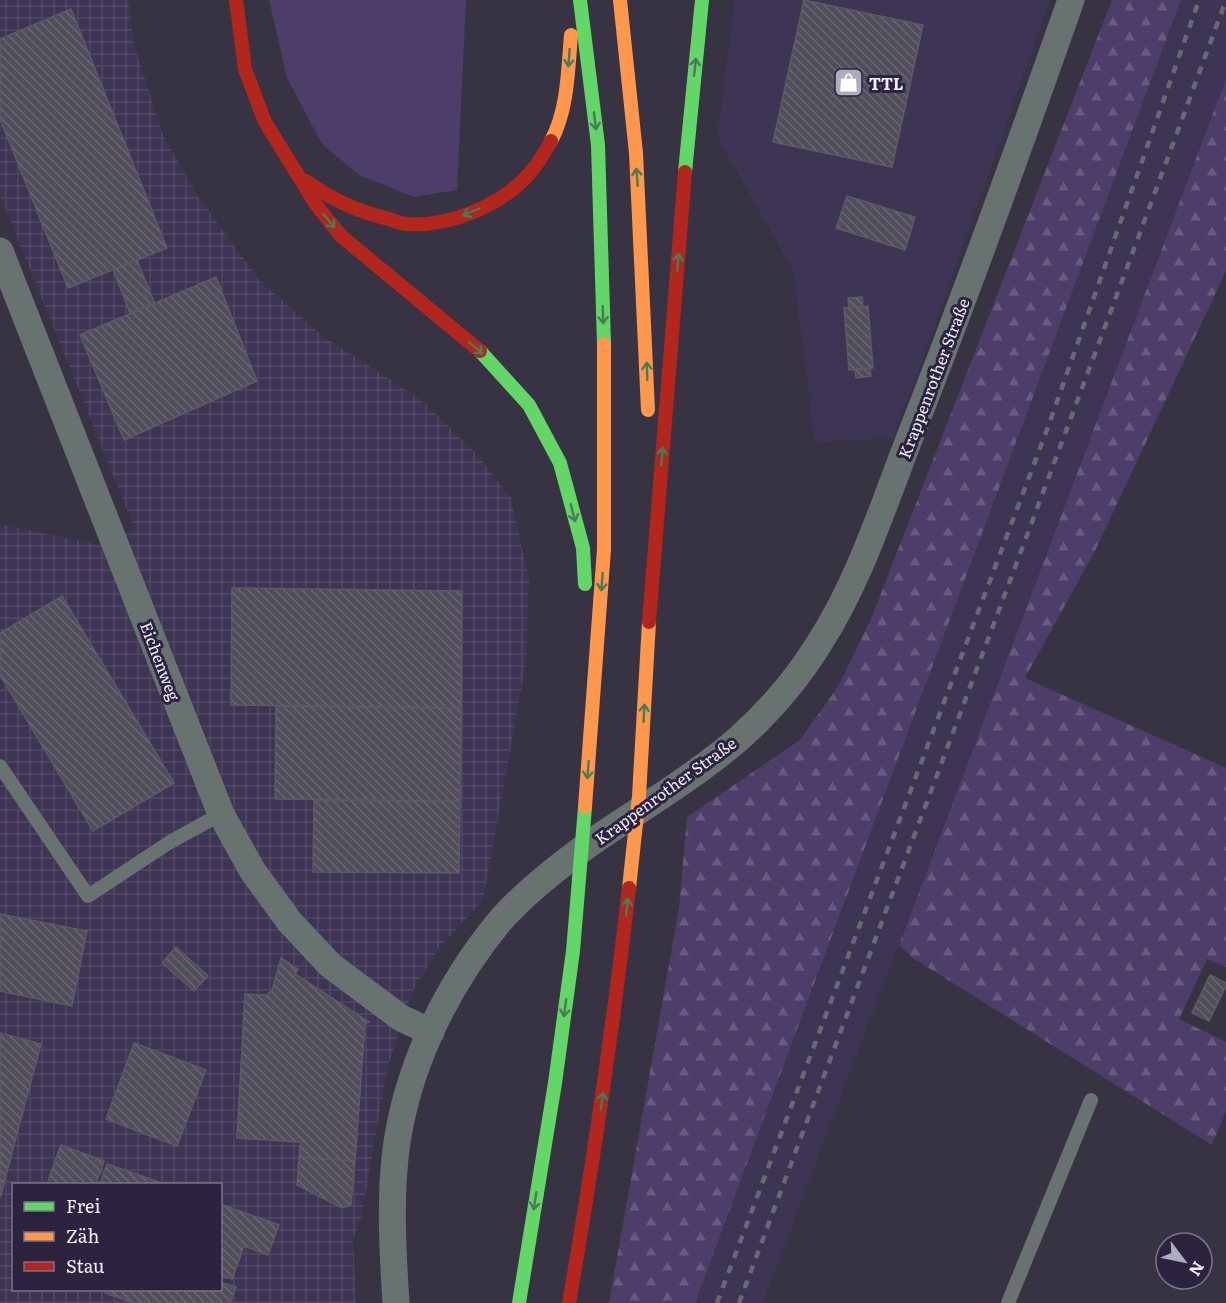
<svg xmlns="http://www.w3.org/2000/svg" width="1226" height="1303" viewBox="0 0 1226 1303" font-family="Literata,serif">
<defs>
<pattern id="industrial-grid" width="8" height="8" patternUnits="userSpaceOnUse" patternTransform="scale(1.5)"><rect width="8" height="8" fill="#3e3454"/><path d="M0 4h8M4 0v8" fill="none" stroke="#514865"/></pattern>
<pattern id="forest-firs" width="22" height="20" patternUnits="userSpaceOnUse" patternTransform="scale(1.5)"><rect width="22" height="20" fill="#4c3e68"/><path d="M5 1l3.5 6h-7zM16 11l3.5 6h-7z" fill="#665a7f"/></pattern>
<pattern id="building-back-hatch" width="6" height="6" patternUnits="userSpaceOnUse" patternTransform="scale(1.5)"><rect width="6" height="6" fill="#514d5b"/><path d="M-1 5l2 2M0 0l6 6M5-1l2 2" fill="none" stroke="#6a6774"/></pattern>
</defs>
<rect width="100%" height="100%" fill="#383343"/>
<path fill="#3e3454" d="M 735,0 L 1050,0 L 927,348 L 893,438 L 815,442 L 793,271 L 717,136 Z
M 1181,0 L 1226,0 L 1226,79 L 763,1303 L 695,1303 Z"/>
<path fill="url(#industrial-grid)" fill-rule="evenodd" d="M 0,0 L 128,0 L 134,44 L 163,135 L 198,197 L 261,282 L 324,337 L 420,399 L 475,452 L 511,498 L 529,580 L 526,662 L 483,900 L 437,950 L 412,993 L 387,1070 L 361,1219 L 353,1240 L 356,1303 L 0,1303 L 0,524 L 105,546 L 135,529 L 0,195 ZM 14,1184 L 220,1184 L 220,1290 L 14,1290 Z"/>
<path fill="#4c3e68" d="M 269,0 L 466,0 L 457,190 L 414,197 L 359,175 L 322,144 L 287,78 Z"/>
<path fill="url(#forest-firs)" d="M 1112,0 L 1181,0 L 695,1303 L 609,1303 L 679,908 L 687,817 L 800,740 L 839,685 L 871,619 Z
M 1226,79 L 1226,271 L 1095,551 L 1025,678 L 1226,768 L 1226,967 L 1207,959 L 1179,1019 L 1226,1042 L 1226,1111 L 1212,1145 L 913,958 L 899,945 Z"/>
<path fill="url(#building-back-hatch)" stroke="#5d5967" stroke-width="1.5" d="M 804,0 L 923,25 L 892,167 L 773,142 Z
M 71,9 L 167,248 L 68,288 L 0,119 L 0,39 Z
M 847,196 L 915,217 L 905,250 L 836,228 Z
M 137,260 L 155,304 L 130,313 L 113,270 Z
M 216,277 L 257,381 L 124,440 L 80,335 Z
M 862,297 L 863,307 L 849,308 L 848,298 Z
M 868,306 L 873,368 L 849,370 L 844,308 Z
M 870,368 L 871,376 L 856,378 L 855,369 Z
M 232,588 L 462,591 L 461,708 L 231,705 Z
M 62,596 L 174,783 L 93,831 L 0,675 L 0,633 Z
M 276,706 L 461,708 L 460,801 L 275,799 Z
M 314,800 L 460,801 L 459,873 L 313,872 Z
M 0,914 L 87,931 L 72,1006 L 0,991 Z
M 176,947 L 208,976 L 194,991 L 162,963 Z
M 281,958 L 298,969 L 295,974 L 369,1022 L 365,1024 L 355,1161 L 299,1157 L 300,1142 L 237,1138 L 245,994 L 267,995 L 272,990 Z
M 1210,975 L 1226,983 L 1226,986 L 1209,1021 L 1192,1013 Z
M 0,1033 L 41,1044 L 0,1198 Z
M 134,1043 L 206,1070 L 177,1146 L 106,1119 Z
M 61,1145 L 104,1161 L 96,1184 L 47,1184 Z
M 299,1157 L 355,1161 L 351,1205 L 342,1208 L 297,1185 Z
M 107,1164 L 165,1184 L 100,1184 Z
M 220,1204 L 279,1225 L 268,1255 L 244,1246 L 232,1279 L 220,1275 Z
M 220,1282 L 236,1287 L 230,1303 L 134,1303 L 105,1293 L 106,1290 L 220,1290 Z"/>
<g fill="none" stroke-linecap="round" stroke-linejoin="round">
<path stroke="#687371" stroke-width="14" d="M 0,766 L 88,896 L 170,842 L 221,814
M 1008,1303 L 1091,1100"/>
<path stroke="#687371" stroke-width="27" d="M 0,251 L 221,814 L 252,870 L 289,921 L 330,965 L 401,1018 L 431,1032
M 396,1303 C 393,1255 390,1206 395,1158 C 404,1072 445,988 499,922 C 525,892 560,865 592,842 C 640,809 691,779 736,741 C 768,713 798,678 820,642 C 861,579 887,494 915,424 C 970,284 1021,142 1071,0"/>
<path stroke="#63d668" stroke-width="14" d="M 580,0 L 598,145 L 604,344
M 685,172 L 702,0
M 480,351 L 529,405 L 560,463 L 583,548 L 585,584
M 519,1303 L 555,1083 L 573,951 L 585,807"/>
<path stroke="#ff974d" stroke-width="14" d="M 620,0 L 636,153 L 648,410
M 551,141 C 568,110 568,69 571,35
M 585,807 L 604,549 L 604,344
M 629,888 L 639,796 L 649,622"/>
<path stroke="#b3261e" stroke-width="14" d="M 236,0 L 245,69 L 265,122 L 317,206 L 341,236 L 480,351
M 306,181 C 332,200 358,212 389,219 C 395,221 401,224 407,224 C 449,227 500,206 528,175 C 538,165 544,153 551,141
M 649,622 L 685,172
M 569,1303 C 593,1165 613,1027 629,888"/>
<path stroke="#686a72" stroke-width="4.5" stroke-dasharray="8 8" stroke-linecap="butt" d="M 717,1303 L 1048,427 L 1199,0
M 739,1303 C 901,869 1066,435 1226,0"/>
</g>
<defs><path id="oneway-shaft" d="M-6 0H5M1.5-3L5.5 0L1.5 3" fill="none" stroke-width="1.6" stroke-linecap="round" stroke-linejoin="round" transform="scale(1.5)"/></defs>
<g stroke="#487c54">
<use href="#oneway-shaft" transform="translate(569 58) rotate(94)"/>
<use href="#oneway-shaft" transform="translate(695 67) rotate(-84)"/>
<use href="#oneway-shaft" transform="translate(595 121) rotate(83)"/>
<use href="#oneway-shaft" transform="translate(637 177) rotate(-95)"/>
<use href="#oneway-shaft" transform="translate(471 212) rotate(157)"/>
<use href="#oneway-shaft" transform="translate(329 221) rotate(51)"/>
<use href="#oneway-shaft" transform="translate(678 262) rotate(-85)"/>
<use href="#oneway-shaft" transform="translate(603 315) rotate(88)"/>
<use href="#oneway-shaft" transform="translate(476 348) rotate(39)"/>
<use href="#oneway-shaft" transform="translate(647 371) rotate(-92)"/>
<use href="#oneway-shaft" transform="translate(662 456) rotate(-85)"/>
<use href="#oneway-shaft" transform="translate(573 513) rotate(75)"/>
<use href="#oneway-shaft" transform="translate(602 582) rotate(94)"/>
<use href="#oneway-shaft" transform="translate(644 713) rotate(-87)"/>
<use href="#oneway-shaft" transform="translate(588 770) rotate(95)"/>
<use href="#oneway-shaft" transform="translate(627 907) rotate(-84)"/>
<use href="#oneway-shaft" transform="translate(565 1008) rotate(98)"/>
<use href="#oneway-shaft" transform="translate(602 1101) rotate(-82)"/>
<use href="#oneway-shaft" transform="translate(535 1201) rotate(99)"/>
</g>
<defs>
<symbol id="shop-square" viewBox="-11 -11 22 22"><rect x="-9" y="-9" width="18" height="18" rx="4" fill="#b0abbd" stroke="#2c233f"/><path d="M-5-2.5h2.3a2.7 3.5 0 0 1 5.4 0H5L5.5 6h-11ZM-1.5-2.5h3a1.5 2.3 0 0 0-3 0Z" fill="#fff"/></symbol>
</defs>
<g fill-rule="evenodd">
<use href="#shop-square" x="832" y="66" width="33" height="33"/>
</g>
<g text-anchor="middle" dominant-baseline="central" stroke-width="6" stroke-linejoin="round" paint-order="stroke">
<g font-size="16" font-weight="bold" fill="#f1ecfe" stroke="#2c233f" text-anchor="start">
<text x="869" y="83">TTL</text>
</g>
<g font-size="16" fill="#f1ecfe" stroke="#2c233f">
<text transform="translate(933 378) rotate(-69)">Krappenrother Straße</text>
<text transform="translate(161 661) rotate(69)">Eichenweg</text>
<text transform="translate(665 790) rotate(-36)">Krappenrother Straße</text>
</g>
</g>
<rect x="12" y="1183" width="210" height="108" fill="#2c233f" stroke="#7b738b" stroke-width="1.5"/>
<rect x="24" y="1202" width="30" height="9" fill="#63d668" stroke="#7b738b" stroke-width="1.5"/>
<text x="66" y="1213" font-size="18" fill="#f1ecfe">Frei</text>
<rect x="24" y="1232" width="30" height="9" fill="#ff974d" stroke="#7b738b" stroke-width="1.5"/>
<text x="66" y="1243" font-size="18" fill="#f1ecfe">Zäh</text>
<rect x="24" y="1262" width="30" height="9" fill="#b3261e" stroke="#7b738b" stroke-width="1.5"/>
<text x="66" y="1273" font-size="18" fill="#f1ecfe">Stau</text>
<g transform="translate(1184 1261) rotate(122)"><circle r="28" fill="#2c233f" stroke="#7b738b" stroke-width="1.5"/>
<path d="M0-4.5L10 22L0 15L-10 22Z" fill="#b0abbd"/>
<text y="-9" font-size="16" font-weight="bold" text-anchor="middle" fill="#f1ecfe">N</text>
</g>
</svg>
